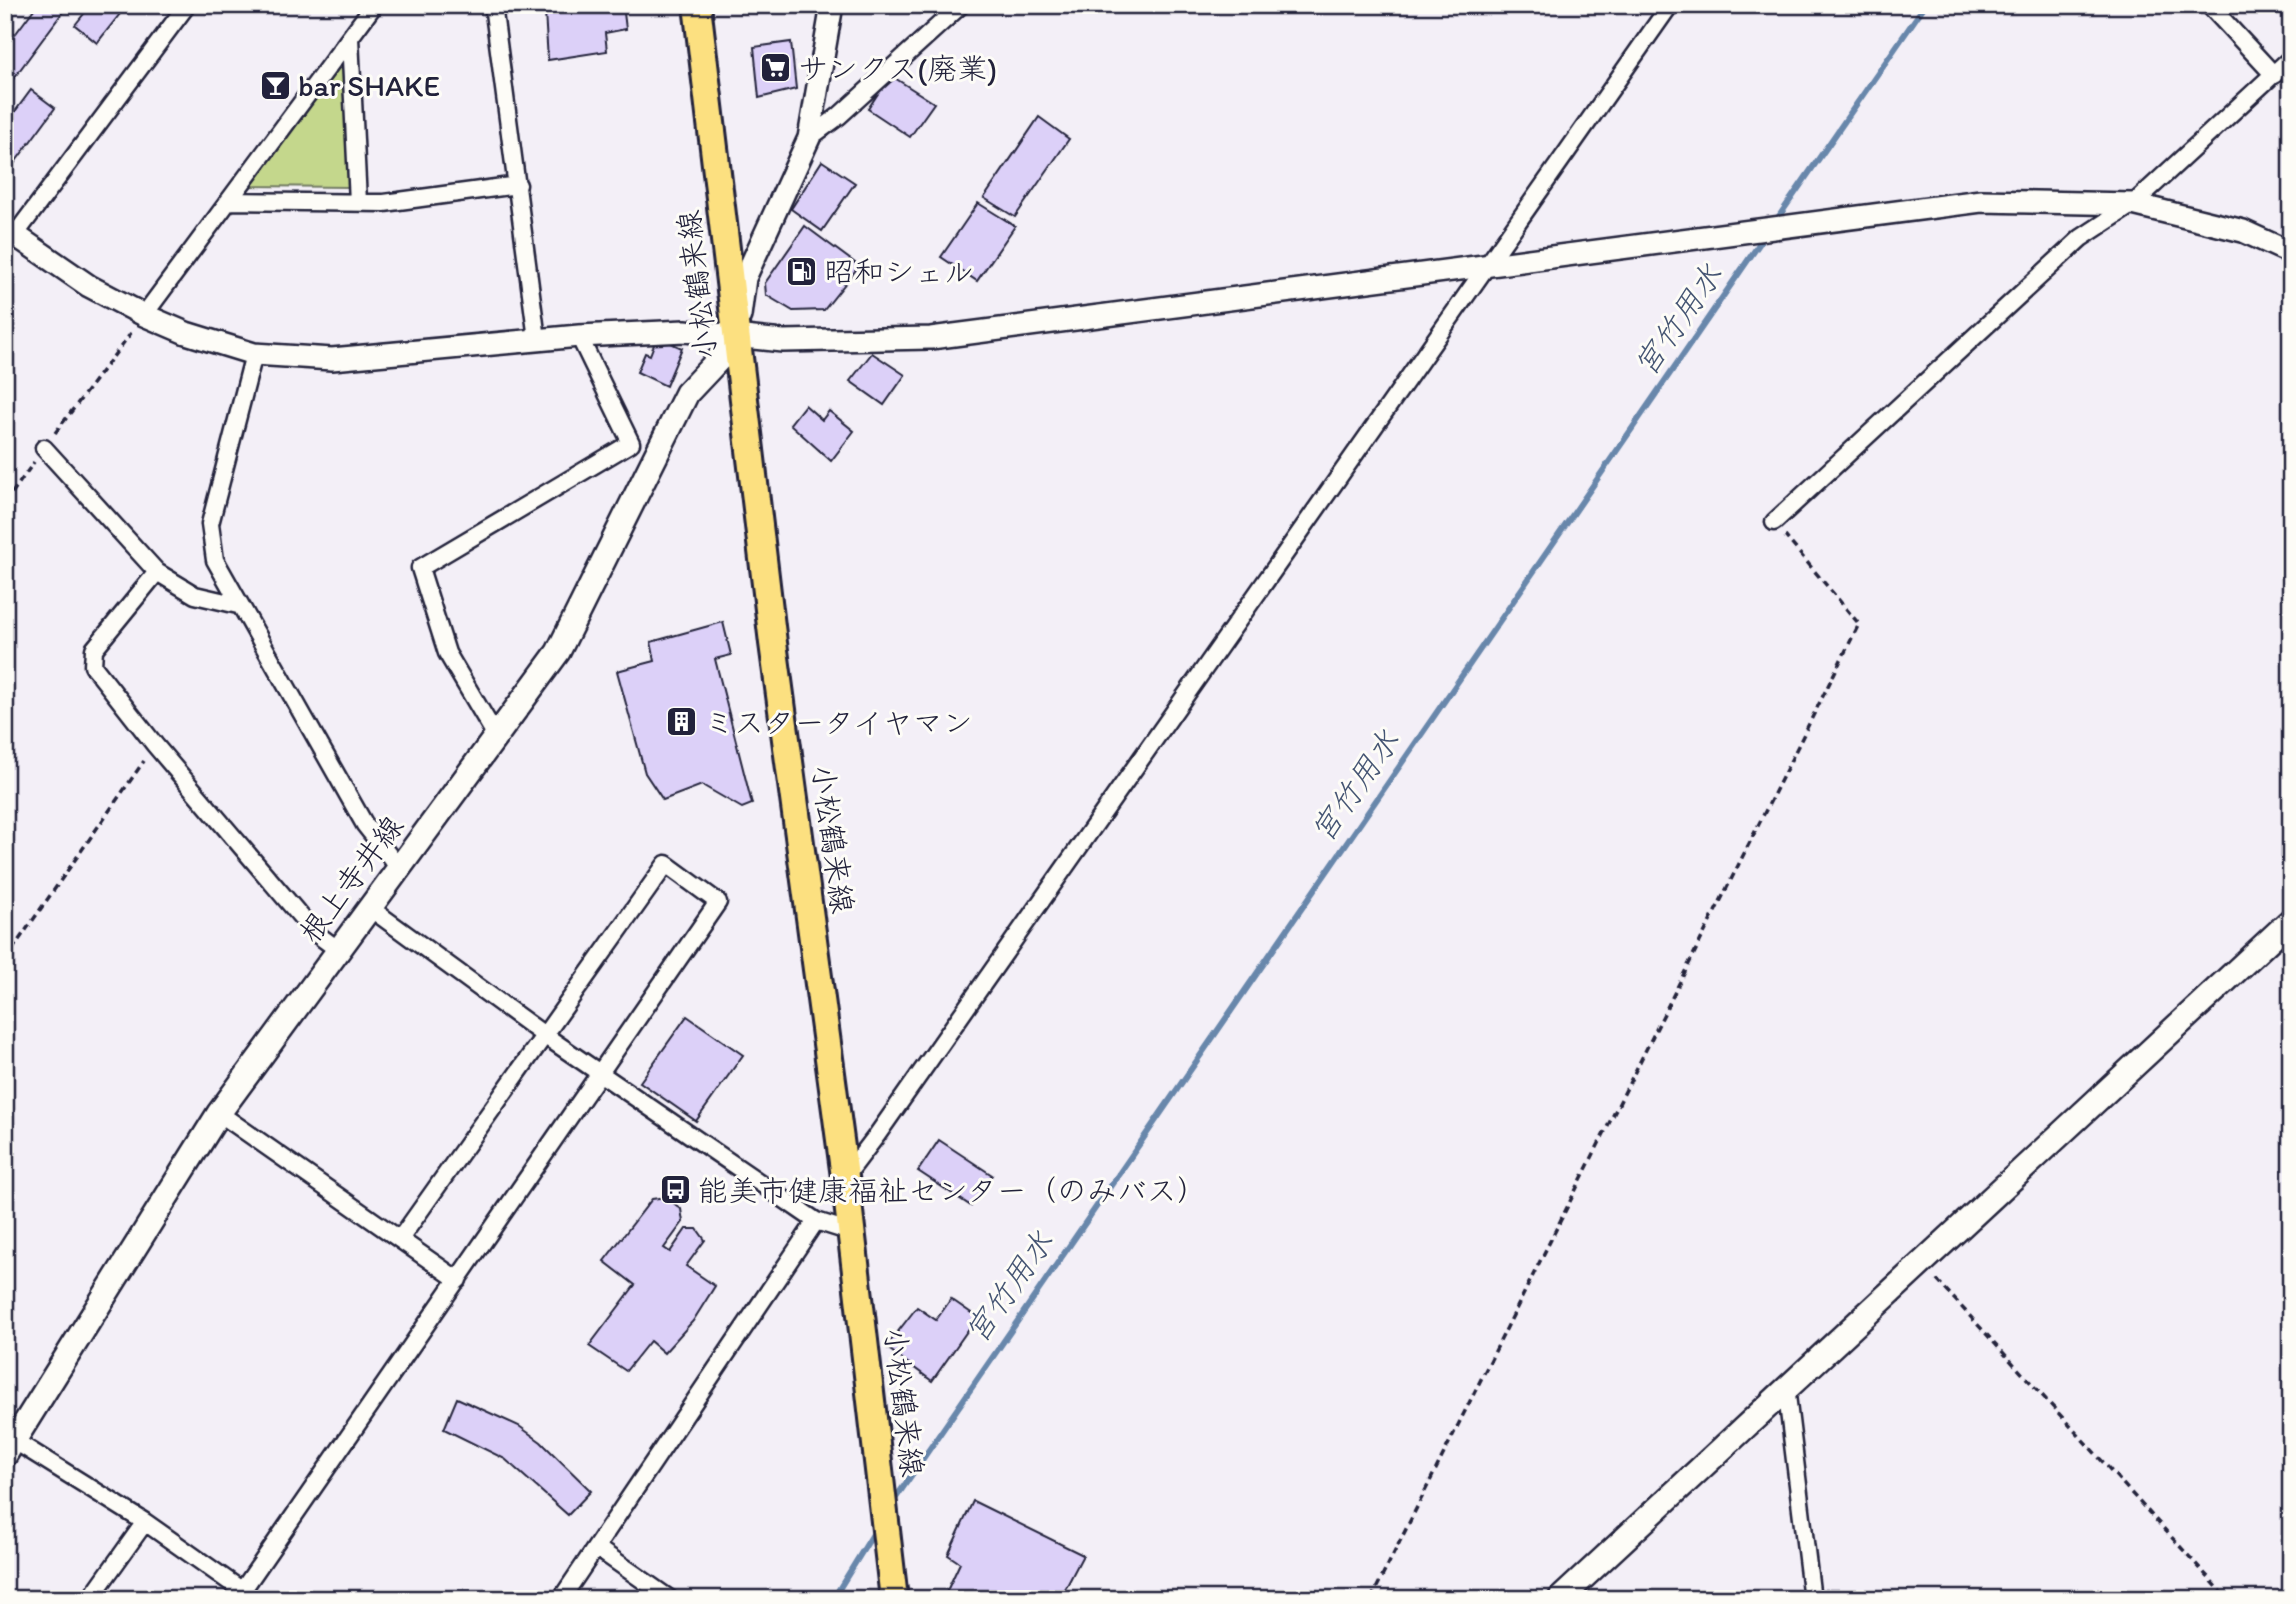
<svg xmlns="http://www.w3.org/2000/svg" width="2296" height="1604" viewBox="0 0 2296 1604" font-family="Itim,'Klee One',sans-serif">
<rect width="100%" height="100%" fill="#f3eff7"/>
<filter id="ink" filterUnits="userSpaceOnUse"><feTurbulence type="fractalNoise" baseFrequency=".0143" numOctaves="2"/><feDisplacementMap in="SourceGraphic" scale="14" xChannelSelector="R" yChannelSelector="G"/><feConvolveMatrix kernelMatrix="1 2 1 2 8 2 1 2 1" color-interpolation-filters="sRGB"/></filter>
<g filter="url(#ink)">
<path fill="#c4d78c" stroke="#737c64" stroke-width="2" d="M 345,51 L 350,187 L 247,186 Z"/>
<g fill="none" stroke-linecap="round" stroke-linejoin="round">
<path stroke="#6887ab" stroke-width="6" d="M 1775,222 L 1925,5
M 893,1502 L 1766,234
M 833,1599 L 878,1526"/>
</g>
<path fill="#dcd0f8" stroke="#22223b" stroke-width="2" d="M 37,5 L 68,5 L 5,90 L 5,48 Z
M 91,5 L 116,5 L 123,10 L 97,43 L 75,25 Z
M 583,5 L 623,5 L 626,29 L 605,33 L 607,51 L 548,60 L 545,12 Z
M 791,42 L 796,89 L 759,98 L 754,47 Z
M 890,75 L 934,103 L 910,137 L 868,109 Z
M 31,90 L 55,108 L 5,176 L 5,125 Z
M 1039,117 L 1069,139 L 1015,217 L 984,198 Z
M 822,161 L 855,183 L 822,231 L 791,209 Z
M 978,203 L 1015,226 L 977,281 L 941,257 Z
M 805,226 L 859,266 L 824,310 L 793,311 L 766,295 L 765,283 Z
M 657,337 L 682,348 L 666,386 L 637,372 L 645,353 L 650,355 Z
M 872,353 L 905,375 L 884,405 L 850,381 Z
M 805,405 L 822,420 L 829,411 L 854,431 L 831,461 L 790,424 Z
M 723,622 L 731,655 L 715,659 L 752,804 L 742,808 L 702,785 L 663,800 L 645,773 L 617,671 L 655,661 L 651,642 Z
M 687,1016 L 743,1055 L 696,1121 L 640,1082 Z
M 939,1140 L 992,1175 L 971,1206 L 918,1171 Z
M 666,1197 L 681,1209 L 683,1222 L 664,1248 L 670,1252 L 686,1229 L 697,1229 L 705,1240 L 686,1266 L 715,1286 L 693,1321 L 664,1353 L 650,1341 L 626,1371 L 589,1346 L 635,1285 L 604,1261 L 652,1199 Z
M 951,1299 L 977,1317 L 932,1381 L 886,1347 L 917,1307 L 936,1320 Z
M 457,1398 L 519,1426 L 541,1442 L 591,1491 L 568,1515 L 505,1459 L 444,1429 Z
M 973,1501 L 1083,1555 L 1060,1599 L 951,1599 L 945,1595 L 960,1563 L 948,1555 Z"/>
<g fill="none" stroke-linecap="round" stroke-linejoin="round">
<defs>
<path id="minor" d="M 493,5 L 537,339
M 2209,5 L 2274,75
M 350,38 L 358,202
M 809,138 L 839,116 L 961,5
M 231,201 L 384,203 L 518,185
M 15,235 L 187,5
M 144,315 L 374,5
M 254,354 L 210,524 L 215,560 L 365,825 L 399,868
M 44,448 L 157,572 L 195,595 L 238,605
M 1774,522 L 2081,238 L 2133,204 L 2291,58
M 157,572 L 94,649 L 93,666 L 155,745 L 314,932 L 337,949
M 496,736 L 447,653 L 420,568 L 631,443 L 579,336
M 370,908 L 544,1035 L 816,1221 L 851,1232
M 219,1113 L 458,1280
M 845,1177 L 877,1135 L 1670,5
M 1786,1387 L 1812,1599
M 15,1441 L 145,1522 L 254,1599
M 597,1548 L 670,1599
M 242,1591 L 718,902 L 666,864 L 400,1239
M 90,1599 L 145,1522
M 561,1599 L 816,1221"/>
<path id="tertiary" d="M 5,228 L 89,286 L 144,315 L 186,333 L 254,354 L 332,359 L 579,336 L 685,331 L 783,341 L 931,338 L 1981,201 L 2133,204 L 2243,231 L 2291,253
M 740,316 L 745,278 L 809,138 L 832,5"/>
<path id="secondary" d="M 5,1455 L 219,1113 L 558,652 L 687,393 L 738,339
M 1560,1599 L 2291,920"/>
<path id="primary" d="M 697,5 L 773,643 L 845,1177 L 894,1599"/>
</defs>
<use href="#minor" stroke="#22223b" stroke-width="21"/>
<use href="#tertiary" stroke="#22223b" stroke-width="26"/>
<use href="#secondary" stroke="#22223b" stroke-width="28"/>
<use href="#primary" stroke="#22223b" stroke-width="32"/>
<path stroke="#22223b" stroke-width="3.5" stroke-dasharray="7 5" stroke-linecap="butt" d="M 55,433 L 131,333
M 5,503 L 34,462
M 5,960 L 144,761
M 1937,1280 L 2228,1599
M 1371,1599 L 1859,624 L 1785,536"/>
<use href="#minor" stroke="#fdfcf7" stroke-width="16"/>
<use href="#tertiary" stroke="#fdfcf7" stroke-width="21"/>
<use href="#secondary" stroke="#fdfcf7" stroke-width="23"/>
<use href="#primary" stroke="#fce080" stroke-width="26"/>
</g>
</g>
<defs>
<symbol id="supermarket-square" viewBox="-11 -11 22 22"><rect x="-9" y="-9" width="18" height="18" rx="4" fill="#22223b" stroke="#fdfcf7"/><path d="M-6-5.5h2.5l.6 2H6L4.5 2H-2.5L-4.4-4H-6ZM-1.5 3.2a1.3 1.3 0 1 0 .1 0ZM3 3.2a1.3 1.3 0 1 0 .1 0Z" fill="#fff"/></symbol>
<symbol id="bar-square" viewBox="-11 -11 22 22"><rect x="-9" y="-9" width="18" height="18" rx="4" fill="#22223b" stroke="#fdfcf7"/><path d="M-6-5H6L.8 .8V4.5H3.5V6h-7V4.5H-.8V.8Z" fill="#fff"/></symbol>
<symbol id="fuel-square" viewBox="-11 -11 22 22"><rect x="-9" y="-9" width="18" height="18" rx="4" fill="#22223b" stroke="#fdfcf7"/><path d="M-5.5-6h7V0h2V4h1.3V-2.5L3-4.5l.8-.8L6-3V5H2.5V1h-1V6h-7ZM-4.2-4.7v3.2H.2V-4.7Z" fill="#fff"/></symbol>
<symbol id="building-square" viewBox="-11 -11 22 22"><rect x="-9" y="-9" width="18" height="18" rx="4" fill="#22223b" stroke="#fdfcf7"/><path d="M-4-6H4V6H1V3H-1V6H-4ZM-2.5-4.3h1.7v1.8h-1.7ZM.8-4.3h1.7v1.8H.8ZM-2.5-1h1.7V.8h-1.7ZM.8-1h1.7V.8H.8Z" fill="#fff"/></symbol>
<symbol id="bus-square" viewBox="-11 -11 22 22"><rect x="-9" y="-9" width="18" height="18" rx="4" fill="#22223b" stroke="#fdfcf7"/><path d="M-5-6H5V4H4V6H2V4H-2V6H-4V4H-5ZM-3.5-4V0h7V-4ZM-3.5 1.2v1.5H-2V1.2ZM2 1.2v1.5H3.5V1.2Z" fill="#fff"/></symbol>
</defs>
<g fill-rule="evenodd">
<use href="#supermarket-square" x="758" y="50" width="35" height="35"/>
<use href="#bar-square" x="258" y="68" width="35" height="35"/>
<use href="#fuel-square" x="784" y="254" width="35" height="35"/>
<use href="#building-square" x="664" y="704" width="35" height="35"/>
<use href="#bus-square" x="658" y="1172" width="35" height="35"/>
</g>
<g text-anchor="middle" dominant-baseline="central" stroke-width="6" stroke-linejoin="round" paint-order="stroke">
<g font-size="30" fill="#22223b" stroke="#fdfcf7" text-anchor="start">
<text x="798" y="68">サンクス(廃業)</text>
<text x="298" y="85">bar SHAKE</text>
<text x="824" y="271">昭和シェル</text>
<text x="704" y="722">ミスタータイヤマン</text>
<text x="698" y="1190">能美市健康福祉センター（のみバス）</text>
</g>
<g font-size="30" fill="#22223b" stroke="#fdfcf7">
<text transform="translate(697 285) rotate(-97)">小松鶴来線</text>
<text transform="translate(833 839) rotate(82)">小松鶴来線</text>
<text transform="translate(351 879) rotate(-53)">根上寺井線</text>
<text transform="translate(904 1402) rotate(83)">小松鶴来線</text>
</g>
<g font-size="32" font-style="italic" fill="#455573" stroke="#fdfcf7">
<text transform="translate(1678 320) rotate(-55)">宮竹用水</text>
<text transform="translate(1355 786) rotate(-55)">宮竹用水</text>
<text transform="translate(1009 1287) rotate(-55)">宮竹用水</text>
</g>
</g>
<rect width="2296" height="1604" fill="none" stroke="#fdfcf7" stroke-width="28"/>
<rect x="14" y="14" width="2268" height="1576" fill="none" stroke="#22223b" stroke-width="2.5" filter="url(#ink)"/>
</svg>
